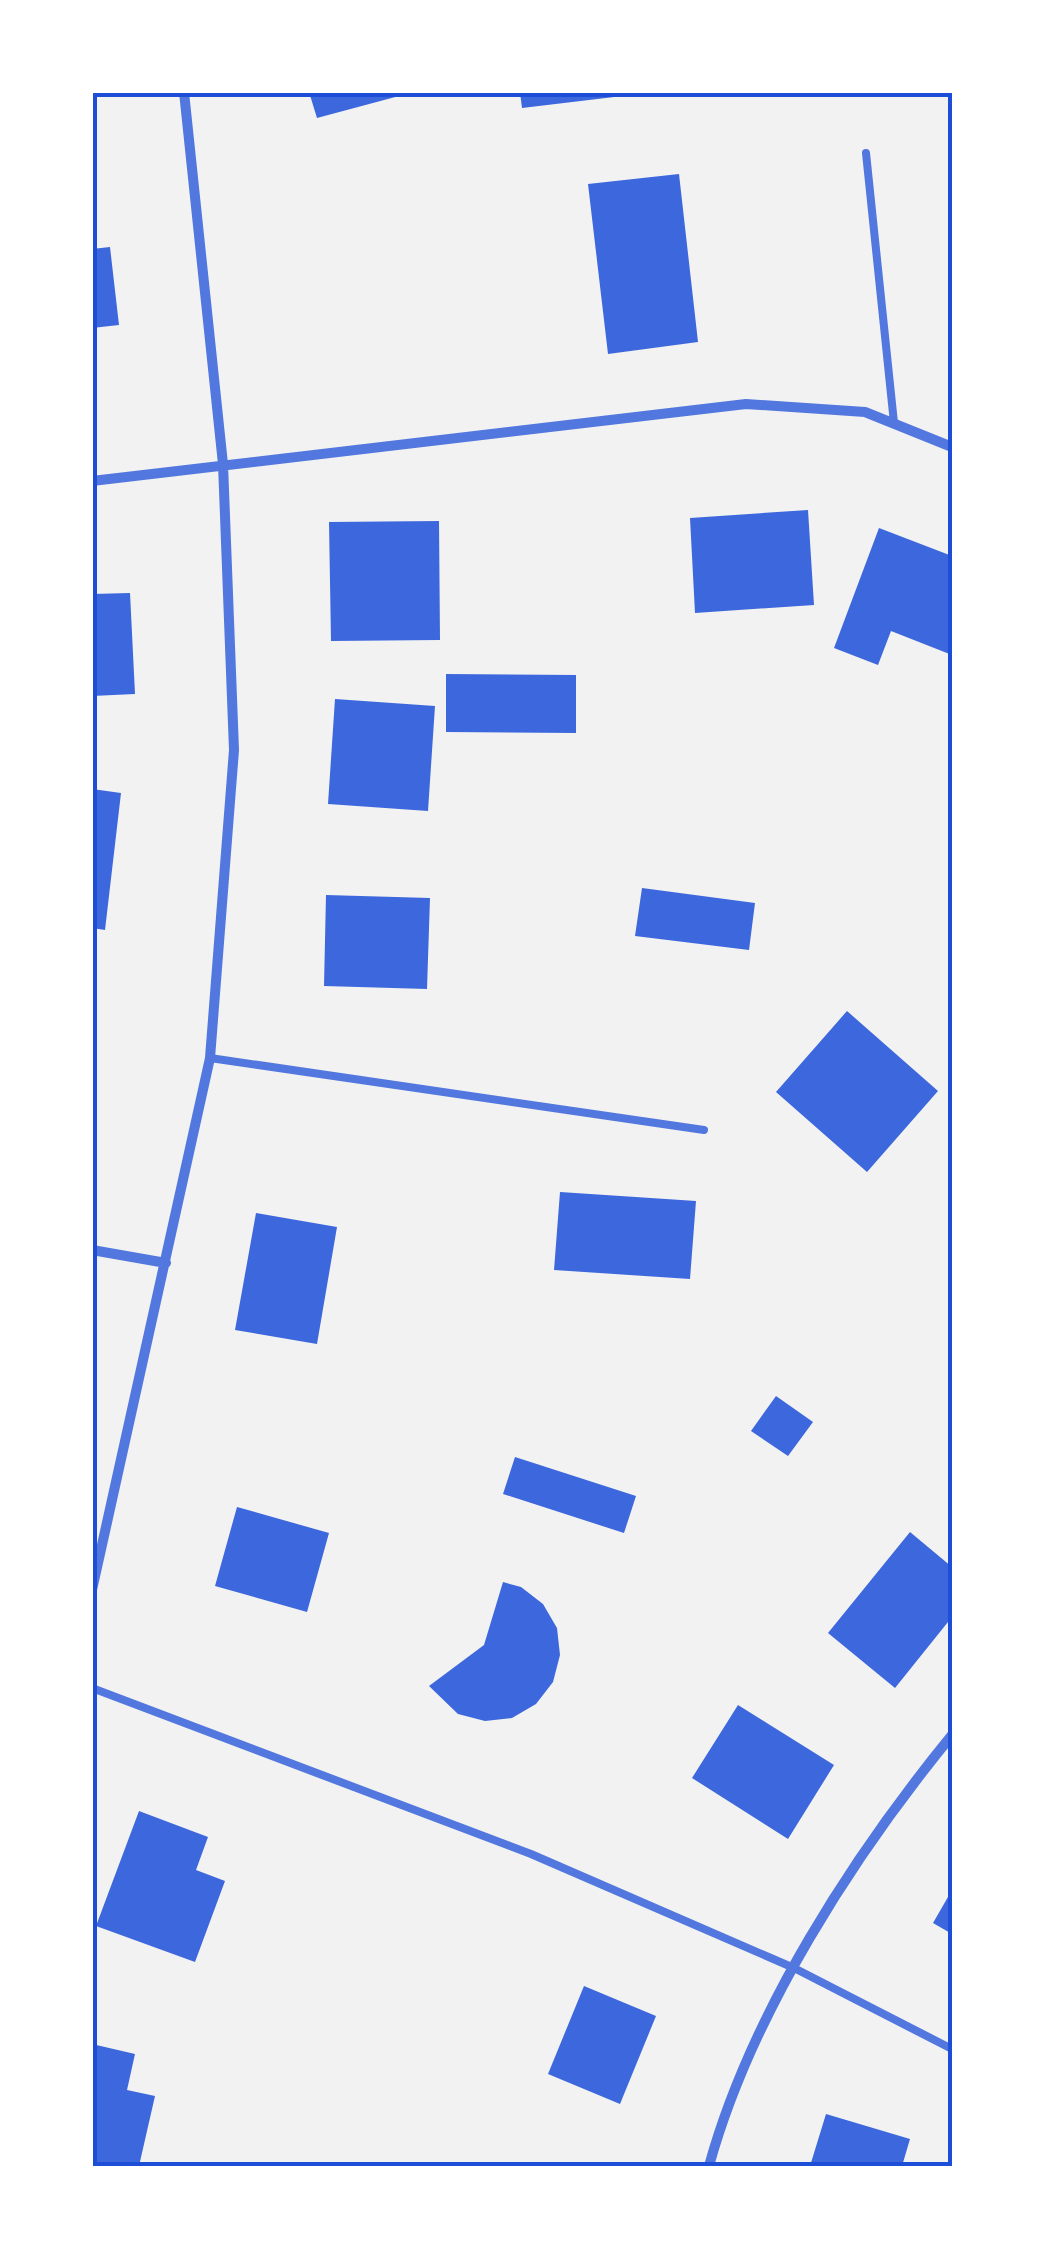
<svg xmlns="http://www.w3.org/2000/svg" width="1045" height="2259" viewBox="0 0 1045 2259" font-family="Inter,sans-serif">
<rect width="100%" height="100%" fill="#f2f2f2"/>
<path fill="#3d67dc" d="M 309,92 L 398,92 L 399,96 L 317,118 Z
M 520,92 L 631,92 L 631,95 L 522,108 Z
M 679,174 L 698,342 L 608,354 L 588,184 Z
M 110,247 L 119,325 L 92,328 L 92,249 Z
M 808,510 L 814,605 L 695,613 L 690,518 Z
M 439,521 L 440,640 L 331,641 L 329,522 Z
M 879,528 L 952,556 L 952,655 L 891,631 L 878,665 L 834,648 Z
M 130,593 L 135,694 L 92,696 L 92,594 Z
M 446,674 L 576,675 L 576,733 L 446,732 Z
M 335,699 L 435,706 L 428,811 L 328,804 Z
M 92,789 L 121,793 L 105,930 L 92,928 Z
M 642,888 L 755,903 L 749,950 L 635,936 Z
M 326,895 L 430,898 L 427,989 L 324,986 Z
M 847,1011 L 938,1091 L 867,1172 L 776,1092 Z
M 560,1192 L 696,1201 L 690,1279 L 554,1270 Z
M 256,1213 L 337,1227 L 317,1344 L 235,1330 Z
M 776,1396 L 813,1422 L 788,1456 L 751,1431 Z
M 515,1457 L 636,1496 L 624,1533 L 503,1494 Z
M 237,1507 L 329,1533 L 307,1612 L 215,1586 Z
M 910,1532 L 952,1567 L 952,1617 L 895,1688 L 828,1633 Z
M 503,1582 L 521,1587 L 543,1604 L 557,1628 L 560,1655 L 553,1682 L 536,1704 L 512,1718 L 485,1721 L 458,1714 L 429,1686 L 484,1645 Z
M 738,1705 L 834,1765 L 788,1839 L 692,1778 Z
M 139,1811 L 208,1837 L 196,1870 L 225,1881 L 195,1962 L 96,1926 Z
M 952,1890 L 952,1934 L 933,1923 Z
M 584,1986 L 656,2016 L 620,2104 L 548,2074 Z
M 92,2044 L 135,2054 L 127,2090 L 155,2096 L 139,2166 L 92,2166 Z
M 826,2114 L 910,2139 L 902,2166 L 810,2166 Z"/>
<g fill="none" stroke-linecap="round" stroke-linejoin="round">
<path stroke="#5277de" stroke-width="8" d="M 866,153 L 894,423
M 210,1058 L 704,1130
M 92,1688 L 531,1854 L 794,1968 L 952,2049"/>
<path stroke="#5277de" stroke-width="10" d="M 92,481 L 746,404 L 865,412 L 952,447
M 92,1250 L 166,1263
M 92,1590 L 210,1058 L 234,750 L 223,464 L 184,92
M 709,2166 C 751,2014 853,1856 952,1735"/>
</g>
<rect width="1045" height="2259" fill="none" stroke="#ffffff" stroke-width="190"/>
<rect x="95" y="95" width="855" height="2069" fill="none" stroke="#1d4ed8" stroke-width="4"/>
</svg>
